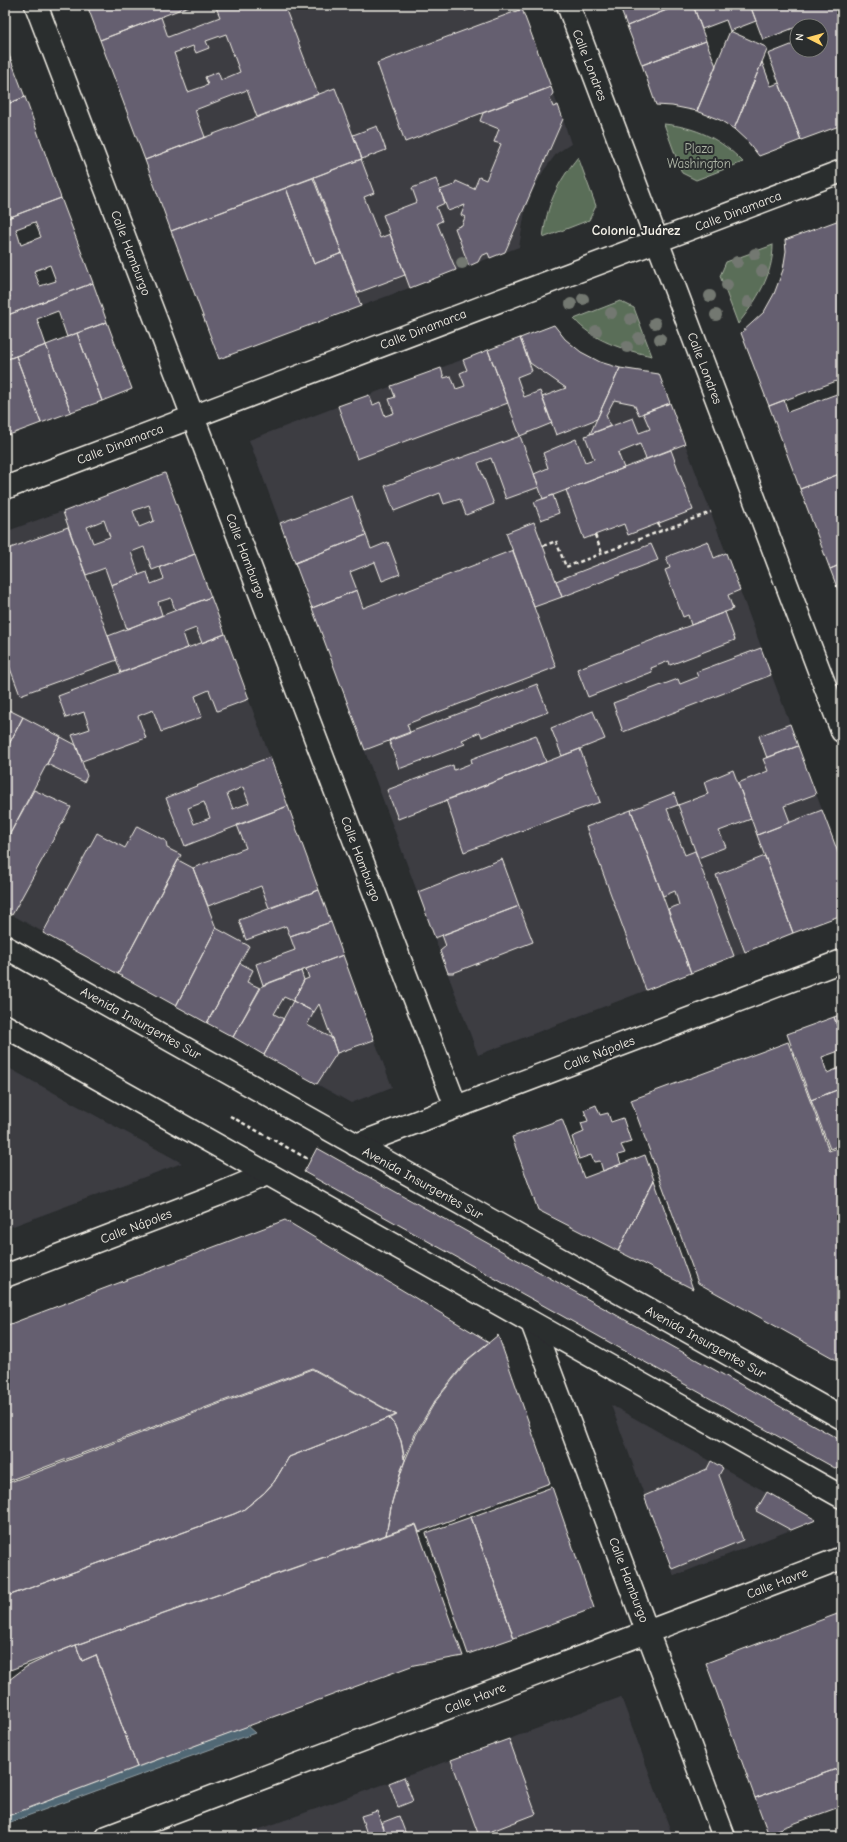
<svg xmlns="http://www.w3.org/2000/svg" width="847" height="1842" viewBox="0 0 847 1842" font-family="'Comic Neue',sans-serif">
<rect width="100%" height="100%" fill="#2a2d2e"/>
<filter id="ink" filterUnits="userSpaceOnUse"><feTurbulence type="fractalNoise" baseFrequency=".025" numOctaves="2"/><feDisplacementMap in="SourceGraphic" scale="8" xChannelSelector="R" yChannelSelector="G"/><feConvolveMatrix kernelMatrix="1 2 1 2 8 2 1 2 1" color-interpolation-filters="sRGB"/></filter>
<g filter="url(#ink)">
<path fill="#3c3c42" d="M 87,5 L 520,5 L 563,119 L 571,144 L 557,153 L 544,170 L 534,188 L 525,211 L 519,247 L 219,359 Z
M 554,325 L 565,339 L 581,352 L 600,362 L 620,368 L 659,374 L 842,863 L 842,915 L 478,1055 L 249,440 Z
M 165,473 L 392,1087 L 351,1103 L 5,911 L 5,532 Z
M 5,1066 L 182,1163 L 5,1229 Z
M 611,1405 L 723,1468 L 816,1520 L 674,1576 Z
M 621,1697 L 673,1837 L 238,1837 L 509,1739 Z"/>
<path fill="#5a6e58" stroke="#a7b0a0" d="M 664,124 C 696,127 721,139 743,162 L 696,180 L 682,173 Z
M 578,157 L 596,206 L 589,220 L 543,238 C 547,204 557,183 578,157 Z
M 773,245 C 773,275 757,300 738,324 L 720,276 L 726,262 Z
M 620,301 L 634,308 L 652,356 C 624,350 593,341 574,319 Z"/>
<path fill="#516775" stroke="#929ea3" d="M 247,1726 L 255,1733 L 5,1824 L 5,1817 Z"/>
<path fill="#655e6f" stroke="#f4f1e8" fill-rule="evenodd" d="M 87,5 L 192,5 L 100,40 Z
M 215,5 L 284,5 L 318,94 L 257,117 L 247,90 L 195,110 L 205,137 L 145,160 L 100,40 L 161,17 L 168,37 L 220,17 ZM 226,34 L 240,72 L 221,80 L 218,72 L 205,77 L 208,85 L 188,92 L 174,53 L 193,46 L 196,53 L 209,48 L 206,41 Z
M 463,5 L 481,5 L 465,11 Z
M 619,5 L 679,5 L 627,26 Z
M 679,5 L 693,5 L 706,41 L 642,65 L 627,26 Z
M 693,5 L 750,5 L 756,21 L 730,31 L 726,20 L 702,29 Z
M 750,5 L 840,5 L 842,9 L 842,125 L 801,140 L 768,54 L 796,43 L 793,36 L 797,35 L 797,50 L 821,50 L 821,26 L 811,26 L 809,22 L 763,40 Z
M 522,9 L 551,87 L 405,142 L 377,63 Z
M 730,31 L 766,47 L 767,50 L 734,129 L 720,120 L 697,111 Z
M 706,41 L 716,66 L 697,111 L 672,106 L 656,105 L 642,65 Z
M 5,43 L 9,55 L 5,57 Z
M 9,55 L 25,97 L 5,105 L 5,57 Z
M 762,62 L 771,86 L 779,83 L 801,140 L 759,156 L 748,142 L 734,129 Z
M 551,87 L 553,93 L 550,99 L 553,107 L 558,105 L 563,119 L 505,252 L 490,258 L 488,253 L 481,256 L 478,262 L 469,266 L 455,228 L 462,225 L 465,217 L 461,215 L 465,205 L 448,211 L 440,190 L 454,185 L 456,181 L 474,189 L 479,177 L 486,180 L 501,144 L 494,142 L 499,129 L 480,121 L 483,113 Z
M 335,88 L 362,159 L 171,231 L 145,160 Z
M 25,97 L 61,198 L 5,219 L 5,105 Z
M 377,126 L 386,150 L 362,159 L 353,135 Z
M 361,159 L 374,193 L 364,197 L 380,238 L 390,234 L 405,275 L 357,293 L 314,177 Z
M 313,178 L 342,253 L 314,264 L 286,188 Z
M 436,179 L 445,203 L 436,207 L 442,221 L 437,223 L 456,270 L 410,288 L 383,215 L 417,202 L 412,188 Z
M 286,188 L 314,264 L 342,253 L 361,306 L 219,359 L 171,231 Z
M 61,198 L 93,283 L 5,316 L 5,299 L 10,297 L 5,283 L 5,219 ZM 35,222 L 41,237 L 21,245 L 16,229 ZM 50,265 L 56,281 L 40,286 L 34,271 Z
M 842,219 L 842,379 L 769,406 L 741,333 L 764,312 L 774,294 L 783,270 L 786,251 L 785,240 Z
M 93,283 L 107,322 L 67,337 L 58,311 L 37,319 L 46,345 L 5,360 L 5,316 Z
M 107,322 L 132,389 L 102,401 L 77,333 Z
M 554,325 L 565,339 L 581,352 L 600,362 L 620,368 L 597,419 L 556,435 L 542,397 L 566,388 L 530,363 L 520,338 Z
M 77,333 L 102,401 L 71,412 L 46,345 Z
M 520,338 L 532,371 L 517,377 L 524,397 L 540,391 L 552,423 L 520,436 L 488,350 Z
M 46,345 L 71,412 L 41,423 L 16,356 Z
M 488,350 L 508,403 L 357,459 L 338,406 L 369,395 L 373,405 L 380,402 L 385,416 L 394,413 L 389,399 L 395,397 L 391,386 L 441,368 L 444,378 L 451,376 L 456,389 L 465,386 L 460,373 L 467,370 L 463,360 Z
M 16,356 L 41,423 L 9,435 L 5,425 L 5,360 Z
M 620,368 L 659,374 L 670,403 L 639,415 L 634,404 L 614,400 L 606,415 L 610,426 L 590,434 Z
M 842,392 L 842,473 L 800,489 L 769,406 L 784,400 L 788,412 Z
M 670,403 L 685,444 L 646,459 L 640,444 L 618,453 L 624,468 L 543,499 L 534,474 L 548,468 L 543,453 L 576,439 L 585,462 L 594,459 L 585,436 L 633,418 L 639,433 L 650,429 L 643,413 Z
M 520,436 L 539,487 L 506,499 L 491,458 L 478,463 L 494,504 L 466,515 L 460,499 L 444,504 L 440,493 L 394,511 L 385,486 Z
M 671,450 L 693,510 L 628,535 L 624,524 L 584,539 L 566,490 Z
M 165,473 L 195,554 L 152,570 L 144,547 L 131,552 L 139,575 L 111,585 L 105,568 L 86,575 L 63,512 ZM 149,505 L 154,521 L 139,527 L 133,511 ZM 104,520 L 110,537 L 93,543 L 87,527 Z
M 842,473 L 842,564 L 830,569 L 800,489 Z
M 553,495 L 559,513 L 541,520 L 534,502 Z
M 352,496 L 366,535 L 295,563 L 280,523 Z
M 534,522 L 562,597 L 534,607 L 506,533 Z
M 68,527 L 117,660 L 20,695 L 5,655 L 5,550 Z
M 366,535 L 371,549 L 388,542 L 400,574 L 382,581 L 375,562 L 350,572 L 357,590 L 312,608 L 295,563 Z
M 708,541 L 714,558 L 726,553 L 740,590 L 728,595 L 733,609 L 691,625 L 688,615 L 683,617 L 665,570 L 670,568 L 666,557 Z
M 651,544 L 658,560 L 562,597 L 556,581 Z
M 513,550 L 556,667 L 407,724 L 410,733 L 365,750 L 312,608 L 357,590 L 363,608 Z
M 195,554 L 211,597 L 175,610 L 171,598 L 158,602 L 162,615 L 127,629 L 111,585 L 147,572 L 151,584 L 164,579 L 160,567 Z
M 842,564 L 842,600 L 830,569 Z
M 211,597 L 225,634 L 202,643 L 196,628 L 183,633 L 188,648 L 121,673 L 108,636 Z
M 725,612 L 735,640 L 670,665 L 669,661 L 651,668 L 652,672 L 588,697 L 577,669 Z
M 225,634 L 249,699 L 217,711 L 209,690 L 195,696 L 202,717 L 161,732 L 153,710 L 138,716 L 146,738 L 82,761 L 72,735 L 90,729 L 84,712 L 66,718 L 58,696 Z
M 761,648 L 771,675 L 623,732 L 613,703 L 678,679 L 680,684 L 698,677 L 696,672 Z
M 5,655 L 10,669 L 5,670 Z
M 537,684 L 548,712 L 482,737 L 480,732 L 462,740 L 465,744 L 399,769 L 389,740 Z
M 5,708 L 23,717 L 5,752 Z
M 593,711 L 605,739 L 562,756 L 551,728 Z
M 23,717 L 61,737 L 5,843 L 5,752 Z
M 790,724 L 798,746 L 767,758 L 759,736 Z
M 536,735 L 546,762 L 398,819 L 387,790 L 453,765 L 454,770 L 472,763 L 471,759 Z
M 61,737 L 76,745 L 87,776 L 84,782 L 47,764 Z
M 798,746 L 816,794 L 784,806 L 790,822 L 757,835 L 738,783 L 768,771 L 763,759 Z
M 580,749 L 600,802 L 464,852 L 446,800 Z
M 270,757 L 288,806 L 185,846 L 166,798 ZM 243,787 L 249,803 L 233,809 L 227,794 ZM 204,802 L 210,818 L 194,824 L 188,808 Z
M 733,770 L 751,819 L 719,831 L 726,847 L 698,858 L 678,805 L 708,794 L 704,782 Z
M 34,790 L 71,807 L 12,915 L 5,911 L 5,843 Z
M 674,793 L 678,805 L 667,809 L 685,855 L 695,851 L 734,956 L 691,973 L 668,909 L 679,905 L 675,891 L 663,896 L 631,810 Z
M 288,806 L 319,890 L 269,908 L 261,886 L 208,906 L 193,868 L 246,848 L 237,825 Z
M 631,810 L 691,973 L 646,990 L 586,827 Z
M 822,810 L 842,863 L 842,915 L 793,933 L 757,835 Z
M 137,826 L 166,841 L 167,848 L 181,855 L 118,974 L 43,933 L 97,833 L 125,848 Z
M 765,856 L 793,933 L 745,952 L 716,875 Z
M 502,859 L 519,906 L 435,938 L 418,892 Z
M 178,860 L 193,868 L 216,928 L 176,1006 L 118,974 Z
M 319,890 L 331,922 L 290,936 L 286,926 L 246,940 L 239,920 Z
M 519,906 L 533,942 L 453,973 L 448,973 L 440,951 L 446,946 L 442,935 Z
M 331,922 L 343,955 L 263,985 L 256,964 L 295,950 L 290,936 Z
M 216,928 L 249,946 L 207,1023 L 176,1006 Z
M 343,955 L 374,1040 L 337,1053 L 319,1004 L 314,1012 L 293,1001 L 304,980 L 309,978 L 306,969 Z
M 240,963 L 253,970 L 247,982 L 260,988 L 233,1037 L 207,1023 Z
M 301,971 L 304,980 L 293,1001 L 284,997 L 274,1014 L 284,1019 L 264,1055 L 233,1037 L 262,986 Z
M 293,1001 L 314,1012 L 307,1025 L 332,1038 L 337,1053 L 317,1084 L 264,1055 Z
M 842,1014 L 842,1039 L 834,1017 Z
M 834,1017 L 842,1039 L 842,1050 L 822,1057 L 827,1073 L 842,1067 L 842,1088 L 811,1100 L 787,1034 Z
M 788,1042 L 829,1151 L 842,1146 L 842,1363 L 698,1283 L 631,1100 Z
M 842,1088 L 842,1144 L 830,1149 L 811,1100 Z
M 596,1105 L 600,1115 L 608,1113 L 611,1122 L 623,1118 L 631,1142 L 621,1145 L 625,1153 L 618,1155 L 621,1164 L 603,1171 L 600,1161 L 594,1162 L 591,1155 L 579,1159 L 572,1137 L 584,1132 L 581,1123 L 588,1121 L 584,1110 Z
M 562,1119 L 584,1178 L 645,1155 L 654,1180 L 618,1251 L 538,1210 L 512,1137 Z
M 317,1148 L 842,1441 L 842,1472 L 304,1172 Z
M 654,1180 L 693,1289 L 618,1251 Z
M 285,1220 L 489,1342 L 468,1359 L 434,1402 L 415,1434 L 404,1459 L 401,1441 L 394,1424 L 389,1419 L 397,1415 L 312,1368 L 5,1482 L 5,1326 Z
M 498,1335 L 550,1483 L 419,1532 L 416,1524 L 386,1535 L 392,1502 L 401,1470 L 416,1435 L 435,1402 L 469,1359 Z
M 312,1369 L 396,1415 L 289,1457 L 274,1482 L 264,1493 L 243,1510 L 234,1514 L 5,1597 L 5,1484 Z
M 389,1418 L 394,1424 L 401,1441 L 405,1460 L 392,1502 L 386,1535 L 76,1645 L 5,1672 L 5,1597 L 234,1514 L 243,1510 L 264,1493 L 274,1482 L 289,1457 Z
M 711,1461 L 723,1468 L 719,1475 L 743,1540 L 672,1569 L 644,1496 L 707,1469 Z
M 552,1487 L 594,1608 L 514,1638 L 471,1517 Z
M 767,1492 L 816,1520 L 791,1530 L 756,1511 Z
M 471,1517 L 514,1638 L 468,1654 L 426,1533 Z
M 416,1525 L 463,1656 L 414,1665 L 137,1767 L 96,1655 L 82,1661 L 76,1645 Z
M 840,1613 L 842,1620 L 842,1767 L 755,1798 L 706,1663 Z
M 76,1645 L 82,1661 L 96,1655 L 137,1767 L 5,1817 L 5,1683 L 26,1667 L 51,1655 Z
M 509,1739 L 536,1814 L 479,1836 L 451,1760 Z
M 842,1767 L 842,1806 L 768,1833 L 755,1798 Z
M 404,1777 L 413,1801 L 398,1807 L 389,1783 Z
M 377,1811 L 381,1823 L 386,1837 L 368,1837 L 361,1816 Z
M 399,1816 L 407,1837 L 386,1837 L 381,1823 Z"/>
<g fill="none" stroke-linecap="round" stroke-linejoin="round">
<defs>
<path id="minor" d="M 36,5 L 456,1107
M 568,5 L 842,731
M 5,488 L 842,171
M 356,1145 L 842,961
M 5,1276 L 217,1195 L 267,1174
M 532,1323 L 724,1837
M 107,1837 L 842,1558"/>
<path id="secondary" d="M 5,947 L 842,1418
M 5,1026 L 842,1497"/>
</defs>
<use href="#minor" stroke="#f4f1e8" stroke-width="25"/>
<use href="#secondary" stroke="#f4f1e8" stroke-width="25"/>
<path stroke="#f4f1e8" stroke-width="2.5" stroke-dasharray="4 3" stroke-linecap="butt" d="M 658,523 L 661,531
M 595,535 L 602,553
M 543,546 L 556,541 L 566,567 L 711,512
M 230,1116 L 310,1160"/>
<use href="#minor" stroke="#2a2d2e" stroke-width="22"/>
<use href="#secondary" stroke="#2a2d2e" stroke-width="22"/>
</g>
<g fill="#737871">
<circle cx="755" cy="254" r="6"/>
<circle cx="737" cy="262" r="6"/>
<circle cx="462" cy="263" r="6"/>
<circle cx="762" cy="271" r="6"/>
<circle cx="727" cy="285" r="6"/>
<circle cx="710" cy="296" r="6"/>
<circle cx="583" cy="299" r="6"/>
<circle cx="748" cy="302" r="6"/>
<circle cx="571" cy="304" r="6"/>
<circle cx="611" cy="313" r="6"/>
<circle cx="716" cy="315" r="6"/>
<circle cx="631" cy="319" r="6"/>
<circle cx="655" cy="323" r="6"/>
<circle cx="596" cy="331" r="6"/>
<circle cx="639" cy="338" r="6"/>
<circle cx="660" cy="339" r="6"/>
<circle cx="627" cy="347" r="6"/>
</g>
</g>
<g text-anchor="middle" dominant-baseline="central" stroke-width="4" stroke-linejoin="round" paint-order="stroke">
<g font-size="13" fill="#f4f1e8" stroke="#2a2d2e">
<text transform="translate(590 65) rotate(69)">Calle Londres</text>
<text transform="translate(738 211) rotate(-21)">Calle Dinamarca</text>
<text transform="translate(131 253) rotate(69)">Calle Hamburgo</text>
<text transform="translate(423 329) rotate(-21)">Calle Dinamarca</text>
<text transform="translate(705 368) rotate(69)">Calle Londres</text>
<text transform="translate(120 444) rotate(-21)">Calle Dinamarca</text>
<text transform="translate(246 556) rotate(69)">Calle Hamburgo</text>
<text transform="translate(361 859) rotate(69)">Calle Hamburgo</text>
<text transform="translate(141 1023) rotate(29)">Avenida Insurgentes Sur</text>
<text transform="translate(599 1053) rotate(-21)">Calle Nápoles</text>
<text transform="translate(423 1183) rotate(29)">Avenida Insurgentes Sur</text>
<text transform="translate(136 1226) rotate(-21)">Calle Nápoles</text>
<text transform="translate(706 1342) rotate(29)">Avenida Insurgentes Sur</text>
<text transform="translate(629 1580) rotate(69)">Calle Hamburgo</text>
<text transform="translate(777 1583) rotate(-21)">Calle Havre</text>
<text transform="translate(475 1698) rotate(-21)">Calle Havre</text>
</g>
<g font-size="13" fill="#afb6a7" stroke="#2a2d2e">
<text x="699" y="148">Plaza<tspan x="699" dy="15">Washington</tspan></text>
</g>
<g font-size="14" font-weight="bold" fill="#f4f1e8" stroke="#2a2d2e">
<text x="636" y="230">Colonia Juárez</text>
</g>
</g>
<rect width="847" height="1842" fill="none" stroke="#2a2d2e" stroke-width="20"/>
<rect x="10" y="10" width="827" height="1822" fill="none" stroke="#f4f1e8" stroke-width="1.5" filter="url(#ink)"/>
<g transform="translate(809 38) rotate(276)"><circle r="19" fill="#2a2d2e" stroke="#7b7b78"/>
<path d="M0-3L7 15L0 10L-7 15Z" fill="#ffd166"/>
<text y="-6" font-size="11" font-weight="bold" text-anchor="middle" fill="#f4f1e8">N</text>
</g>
</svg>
